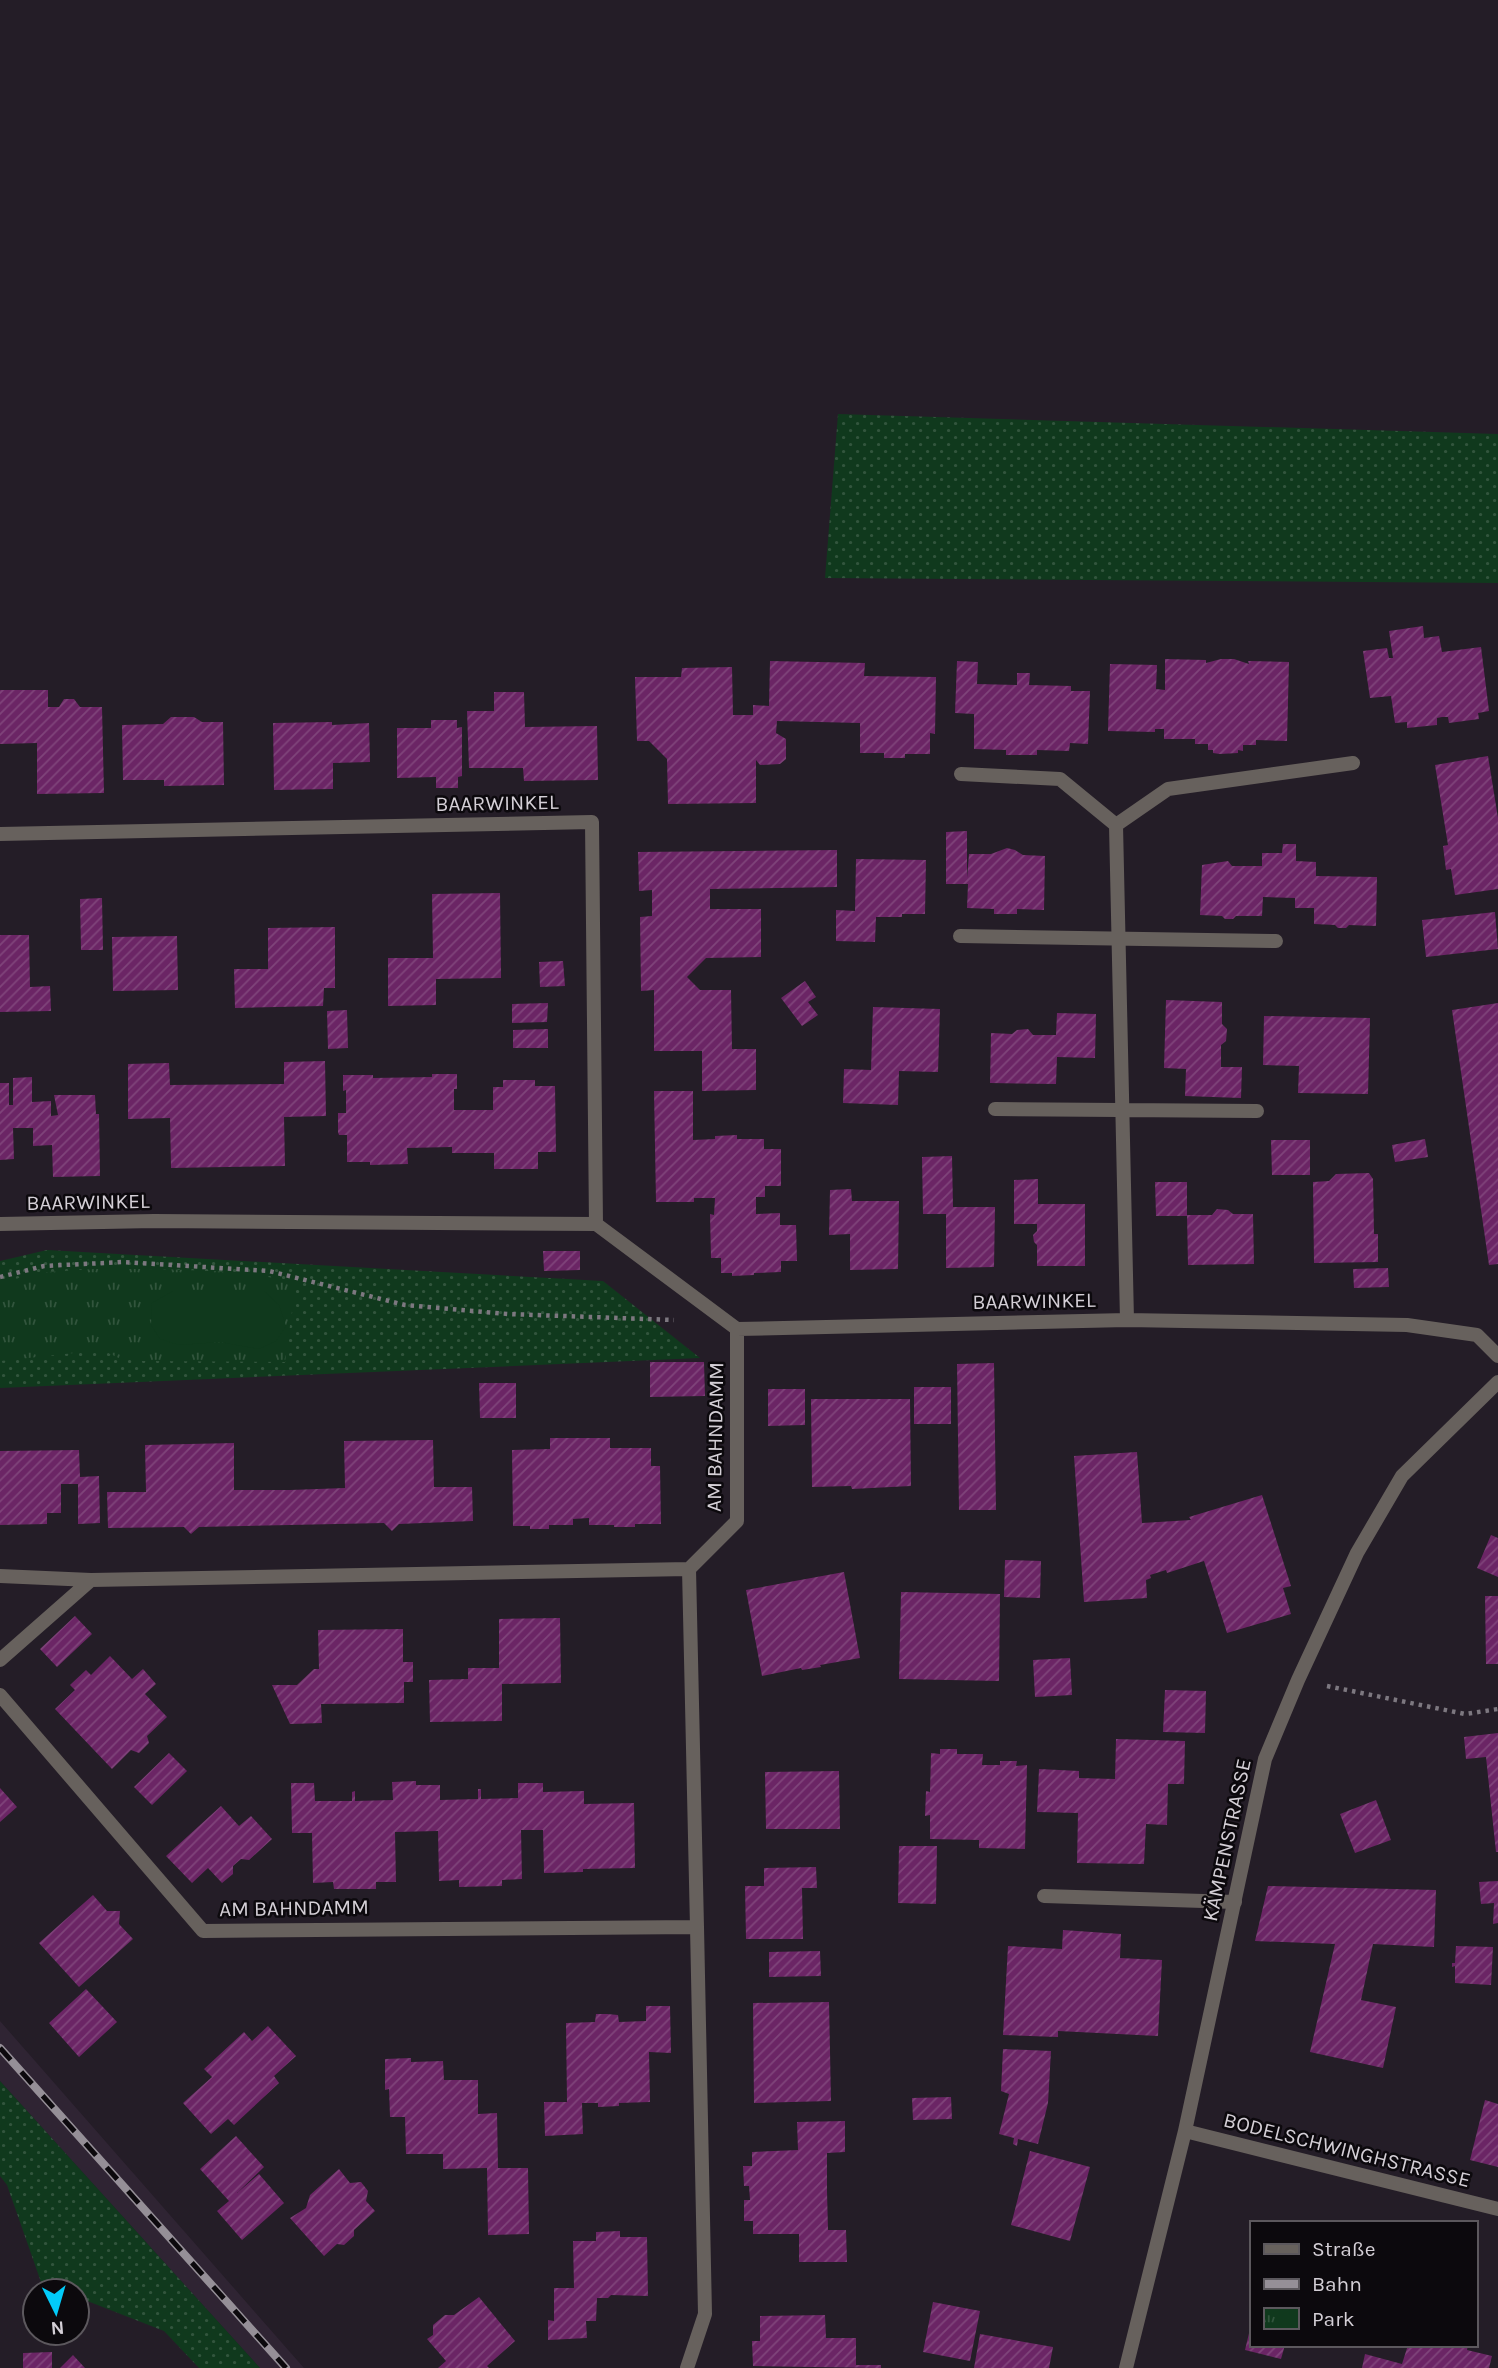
<svg xmlns="http://www.w3.org/2000/svg" width="1498" height="2368" viewBox="0 0 1498 2368" font-family="Karla,sans-serif">
<defs>
<pattern id="grass-dots" width="8" height="8" patternUnits="userSpaceOnUse" patternTransform="scale(1.75)"><rect width="8" height="8" fill="#10391d"/><path d="M2 2h.1M6 6h.1" fill="none" stroke="#32553d" stroke-width="1.8" stroke-linecap="round"/></pattern>
<pattern id="park-tufts" width="24" height="20" patternUnits="userSpaceOnUse" patternTransform="scale(1.75)"><rect width="24" height="20" fill="#10391d"/><path d="M3 7l-1-3M5 7V3M7 7l1-3M15 17l-1-3M17 17v-4M19 17l1-3" fill="none" stroke="#32553d"/></pattern>
<pattern id="building-hatch" width="6" height="6" patternUnits="userSpaceOnUse" patternTransform="scale(1.75)"><rect width="6" height="6" fill="#6b2565"/><path d="M-1 1l2-2M0 6l6-6M5 7l2-2" fill="none" stroke="#7f447a"/></pattern>
</defs>
<rect width="100%" height="100%" fill="#241d27"/>
<path fill="#2f2433" d="M 0,2021 L 304,2368 L 260,2368 L 0,2081 Z"/>
<path fill="url(#grass-dots)" d="M 838,414 L 1498,434 L 1498,583 L 825,578 Z
M 47,1250 L 603,1281 L 700,1358 L 0,1388 L 0,1261 Z
M 0,2081 L 260,2368 L 199,2368 L 164,2331 L 77,2297 L 77,2291 L 63,2291 L 41,2282 L 7,2185 L 0,2176 Z"/>
<path fill="url(#park-tufts)" d="M 95,1269 C 162,1269 231,1268 296,1282 L 285,1362 L 141,1361 L 121,1359 L 102,1350 L 0,1361 L 0,1285 L 32,1273 Z"/>
<path fill="#10391d" d="M 173,1291 L 264,1291 L 279,1305 L 286,1326 L 276,1341 L 259,1349 L 220,1342 L 179,1345 L 160,1339 L 151,1325 L 152,1303 Z"/>
<path fill="url(#building-hatch)" d="M 1423,626 L 1424,638 L 1439,636 L 1442,652 L 1481,647 L 1489,711 L 1478,713 L 1479,719 L 1449,723 L 1448,717 L 1442,717 L 1437,718 L 1437,725 L 1407,728 L 1407,722 L 1395,723 L 1391,696 L 1370,698 L 1363,651 L 1387,648 L 1389,658 L 1393,658 L 1389,631 Z
M 1165,659 L 1206,660 L 1206,663 L 1221,659 L 1234,659 L 1249,664 L 1248,661 L 1289,662 L 1287,741 L 1256,740 L 1256,745 L 1243,745 L 1243,751 L 1238,750 L 1238,753 L 1220,754 L 1213,753 L 1213,750 L 1208,750 L 1208,744 L 1195,744 L 1195,739 L 1164,739 L 1164,729 L 1155,729 L 1155,732 L 1108,731 L 1110,664 L 1157,665 L 1156,689 L 1165,690 Z
M 770,661 L 865,663 L 864,676 L 936,677 L 935,734 L 930,733 L 930,754 L 905,754 L 905,758 L 884,758 L 884,753 L 860,753 L 860,723 L 777,721 L 776,733 L 786,739 L 786,759 L 780,764 L 760,765 L 756,760 L 756,803 L 668,804 L 667,759 L 649,741 L 637,741 L 635,677 L 681,677 L 682,668 L 732,667 L 733,715 L 753,715 L 753,705 L 769,706 Z
M 957,661 L 978,662 L 977,684 L 1017,685 L 1017,673 L 1030,673 L 1029,685 L 1071,686 L 1071,691 L 1090,691 L 1088,744 L 1070,743 L 1069,751 L 1037,750 L 1037,755 L 1006,755 L 1006,750 L 974,749 L 974,714 L 955,713 Z
M 0,690 L 48,690 L 48,707 L 59,707 L 64,699 L 74,699 L 80,707 L 102,707 L 104,793 L 37,794 L 37,743 L 0,744 Z
M 494,692 L 524,692 L 525,727 L 597,726 L 598,780 L 524,781 L 523,768 L 469,768 L 467,711 L 494,711 Z
M 171,717 L 194,717 L 202,722 L 223,722 L 224,785 L 164,786 L 164,780 L 123,780 L 122,725 L 163,724 Z
M 431,720 L 457,720 L 457,728 L 462,727 L 462,776 L 458,777 L 458,788 L 436,788 L 436,777 L 397,778 L 397,728 L 431,728 Z
M 332,722 L 332,725 L 369,723 L 370,762 L 333,763 L 333,789 L 274,790 L 273,723 Z
M 1488,756 L 1498,818 L 1498,889 L 1455,895 L 1451,869 L 1446,870 L 1443,846 L 1448,845 L 1435,765 Z
M 967,831 L 967,878 L 969,854 L 991,854 L 1007,848 L 1015,850 L 1023,855 L 1045,856 L 1044,910 L 1017,909 L 1017,914 L 994,914 L 994,909 L 967,908 L 968,884 L 946,884 L 946,832 Z
M 1283,844 L 1296,844 L 1296,861 L 1316,862 L 1316,876 L 1377,877 L 1376,926 L 1349,925 L 1346,928 L 1338,928 L 1335,925 L 1314,924 L 1314,908 L 1295,908 L 1295,898 L 1263,897 L 1262,916 L 1236,916 L 1233,919 L 1225,919 L 1222,916 L 1200,915 L 1202,865 L 1228,861 L 1232,866 L 1262,866 L 1262,853 L 1282,853 Z
M 837,850 L 837,887 L 710,889 L 710,909 L 761,909 L 761,957 L 706,958 L 687,977 L 700,990 L 731,990 L 732,1049 L 756,1049 L 756,1090 L 702,1091 L 702,1051 L 654,1051 L 654,990 L 641,991 L 640,917 L 652,916 L 652,890 L 639,891 L 638,852 Z
M 856,859 L 926,860 L 925,914 L 902,914 L 902,917 L 876,917 L 875,942 L 836,941 L 836,910 L 855,911 Z
M 500,893 L 501,978 L 436,979 L 436,1005 L 388,1006 L 388,958 L 433,958 L 432,894 Z
M 102,898 L 103,950 L 81,950 L 80,899 Z
M 1495,912 L 1498,949 L 1426,957 L 1422,920 Z
M 335,927 L 335,988 L 324,988 L 323,1006 L 235,1008 L 234,969 L 268,969 L 268,928 Z
M 0,935 L 29,935 L 30,987 L 50,986 L 51,1011 L 0,1012 Z
M 177,936 L 178,990 L 113,991 L 112,937 Z
M 563,961 L 565,986 L 540,987 L 539,962 Z
M 805,981 L 816,997 L 808,1002 L 818,1015 L 802,1026 L 781,998 Z
M 1166,1000 L 1222,1002 L 1222,1024 L 1227,1029 L 1226,1041 L 1221,1045 L 1221,1067 L 1242,1067 L 1241,1098 L 1185,1096 L 1186,1069 L 1164,1068 Z
M 548,1003 L 547,1022 L 512,1023 L 512,1004 Z
M 1498,1003 L 1498,1264 L 1489,1265 L 1452,1010 Z
M 873,1007 L 940,1009 L 938,1072 L 899,1071 L 898,1105 L 843,1103 L 844,1069 L 871,1070 Z
M 347,1010 L 348,1048 L 328,1049 L 327,1011 Z
M 1057,1013 L 1096,1014 L 1095,1058 L 1057,1057 L 1056,1084 L 990,1083 L 991,1033 L 1012,1034 L 1017,1030 L 1028,1029 L 1033,1035 L 1056,1035 Z
M 1264,1016 L 1370,1018 L 1368,1094 L 1298,1093 L 1299,1066 L 1263,1065 Z
M 548,1029 L 548,1048 L 513,1048 L 513,1030 Z
M 325,1061 L 326,1116 L 284,1117 L 285,1166 L 171,1168 L 170,1118 L 128,1119 L 128,1064 L 169,1063 L 170,1085 L 284,1084 L 284,1062 Z
M 432,1074 L 457,1074 L 457,1089 L 454,1089 L 454,1110 L 493,1110 L 493,1087 L 503,1087 L 503,1080 L 535,1080 L 535,1086 L 555,1086 L 556,1152 L 538,1152 L 538,1169 L 494,1169 L 494,1153 L 452,1153 L 452,1147 L 407,1148 L 408,1164 L 370,1165 L 370,1162 L 347,1162 L 347,1135 L 339,1135 L 338,1132 L 338,1113 L 346,1113 L 346,1090 L 343,1091 L 343,1075 L 373,1075 L 373,1078 L 432,1077 Z
M 32,1077 L 32,1102 L 51,1101 L 51,1116 L 58,1115 L 54,1095 L 95,1095 L 96,1114 L 99,1114 L 100,1176 L 53,1177 L 52,1145 L 33,1146 L 33,1128 L 13,1128 L 14,1159 L 0,1160 L 0,1083 L 9,1083 L 9,1105 L 13,1105 L 13,1078 Z
M 654,1091 L 693,1091 L 693,1140 L 715,1139 L 715,1136 L 737,1135 L 737,1139 L 764,1139 L 764,1149 L 781,1149 L 781,1186 L 765,1186 L 765,1197 L 756,1197 L 756,1214 L 780,1213 L 780,1225 L 796,1225 L 797,1261 L 781,1261 L 781,1272 L 754,1273 L 754,1275 L 732,1276 L 732,1273 L 721,1273 L 721,1258 L 711,1258 L 710,1214 L 714,1215 L 715,1198 L 694,1198 L 694,1202 L 656,1202 Z
M 1425,1139 L 1428,1157 L 1395,1162 L 1392,1145 Z
M 1271,1140 L 1310,1140 L 1310,1175 L 1272,1175 Z
M 952,1156 L 953,1207 L 995,1207 L 994,1267 L 946,1268 L 946,1214 L 923,1214 L 922,1157 Z
M 1369,1173 L 1373,1179 L 1374,1234 L 1378,1234 L 1378,1262 L 1314,1263 L 1313,1182 L 1329,1181 L 1336,1174 Z
M 1038,1179 L 1038,1204 L 1085,1204 L 1085,1266 L 1037,1266 L 1037,1245 L 1034,1242 L 1033,1235 L 1037,1231 L 1037,1224 L 1014,1224 L 1014,1180 Z
M 1155,1182 L 1187,1182 L 1187,1216 L 1156,1216 Z
M 851,1189 L 852,1201 L 899,1201 L 898,1269 L 850,1270 L 850,1234 L 829,1235 L 830,1190 Z
M 1217,1209 L 1228,1210 L 1233,1214 L 1253,1214 L 1254,1264 L 1188,1265 L 1187,1215 L 1212,1215 Z
M 543,1251 L 580,1251 L 580,1270 L 544,1271 Z
M 1388,1268 L 1389,1287 L 1354,1288 L 1353,1269 Z
M 650,1362 L 704,1362 L 705,1396 L 650,1397 Z
M 994,1363 L 996,1510 L 959,1510 L 957,1364 Z
M 479,1383 L 516,1383 L 516,1418 L 480,1418 Z
M 914,1387 L 951,1387 L 951,1424 L 914,1424 Z
M 768,1389 L 805,1389 L 805,1425 L 768,1426 Z
M 811,1399 L 910,1399 L 911,1486 L 852,1489 L 851,1486 L 812,1487 Z
M 550,1438 L 610,1438 L 610,1448 L 651,1448 L 651,1466 L 660,1466 L 661,1524 L 635,1524 L 635,1527 L 614,1527 L 614,1525 L 589,1525 L 589,1518 L 573,1519 L 573,1525 L 549,1525 L 549,1529 L 530,1529 L 530,1526 L 513,1526 L 512,1450 L 550,1449 Z
M 433,1440 L 434,1487 L 472,1487 L 473,1521 L 399,1524 L 392,1531 L 384,1523 L 199,1527 L 191,1534 L 184,1527 L 108,1528 L 107,1492 L 146,1492 L 145,1445 L 234,1443 L 234,1490 L 290,1490 L 345,1488 L 344,1441 Z
M 79,1450 L 80,1477 L 99,1476 L 100,1523 L 78,1524 L 78,1484 L 61,1484 L 61,1513 L 47,1513 L 47,1524 L 0,1525 L 0,1451 Z
M 1137,1452 L 1142,1523 L 1191,1520 L 1189,1517 L 1262,1495 L 1291,1586 L 1283,1588 L 1291,1614 L 1227,1633 L 1204,1561 L 1167,1573 L 1166,1570 L 1150,1575 L 1151,1578 L 1146,1580 L 1147,1598 L 1084,1602 L 1074,1456 Z
M 1491,1535 L 1498,1538 L 1498,1577 L 1477,1568 Z
M 1005,1560 L 1041,1561 L 1040,1598 L 1004,1597 Z
M 844,1572 L 860,1658 L 820,1665 L 821,1667 L 802,1670 L 801,1668 L 762,1676 L 746,1590 Z
M 901,1592 L 1000,1594 L 999,1681 L 899,1679 Z
M 1485,1596 L 1498,1596 L 1498,1664 L 1486,1664 Z
M 75,1616 L 92,1634 L 57,1667 L 40,1649 Z
M 560,1618 L 561,1683 L 502,1684 L 502,1721 L 430,1722 L 429,1680 L 468,1679 L 468,1668 L 499,1668 L 499,1619 Z
M 403,1629 L 403,1662 L 413,1662 L 413,1682 L 404,1682 L 404,1703 L 321,1704 L 322,1723 L 290,1724 L 272,1685 L 297,1685 L 314,1669 L 319,1669 L 318,1630 Z
M 110,1656 L 132,1679 L 143,1669 L 156,1684 L 145,1694 L 167,1717 L 147,1736 L 149,1743 L 139,1753 L 131,1750 L 112,1769 L 55,1709 L 75,1690 L 70,1685 L 86,1670 L 91,1675 Z
M 1070,1658 L 1072,1695 L 1035,1697 L 1033,1660 Z
M 1165,1690 L 1206,1691 L 1205,1733 L 1163,1732 Z
M 1498,1733 L 1498,1852 L 1496,1852 L 1486,1757 L 1466,1759 L 1464,1737 Z
M 1116,1739 L 1185,1741 L 1184,1784 L 1168,1784 L 1167,1825 L 1146,1824 L 1144,1864 L 1077,1863 L 1078,1813 L 1037,1812 L 1039,1769 L 1079,1771 L 1079,1778 L 1115,1779 Z
M 940,1749 L 957,1749 L 957,1754 L 983,1754 L 982,1765 L 1000,1765 L 1000,1761 L 1017,1761 L 1016,1766 L 1027,1765 L 1025,1849 L 979,1848 L 979,1840 L 930,1839 L 930,1815 L 925,1816 L 926,1791 L 930,1792 L 931,1753 L 940,1754 Z
M 169,1753 L 187,1771 L 152,1805 L 134,1787 Z
M 839,1771 L 840,1829 L 766,1829 L 765,1772 Z
M 416,1781 L 416,1785 L 440,1785 L 440,1800 L 478,1799 L 478,1789 L 481,1789 L 481,1799 L 518,1798 L 518,1783 L 543,1783 L 543,1792 L 584,1791 L 584,1804 L 634,1803 L 635,1868 L 583,1869 L 583,1872 L 544,1873 L 543,1830 L 521,1830 L 522,1879 L 502,1880 L 502,1886 L 459,1887 L 459,1880 L 439,1881 L 438,1831 L 395,1832 L 396,1882 L 376,1882 L 376,1889 L 334,1889 L 333,1882 L 313,1883 L 312,1833 L 292,1833 L 291,1783 L 314,1783 L 315,1801 L 352,1801 L 352,1792 L 355,1791 L 355,1801 L 393,1800 L 392,1782 Z
M 0,1788 L 17,1807 L 0,1822 Z
M 1376,1800 L 1391,1840 L 1355,1853 L 1340,1814 Z
M 221,1806 L 239,1826 L 251,1816 L 272,1839 L 249,1860 L 241,1859 L 233,1866 L 233,1874 L 222,1883 L 208,1868 L 192,1883 L 166,1856 Z
M 899,1846 L 937,1846 L 936,1904 L 898,1903 Z
M 816,1867 L 817,1888 L 802,1888 L 803,1939 L 746,1939 L 745,1886 L 764,1886 L 764,1868 Z
M 1498,1881 L 1498,1923 L 1493,1924 L 1494,1903 L 1481,1904 L 1479,1882 Z
M 1268,1886 L 1436,1890 L 1434,1947 L 1373,1944 L 1361,2000 L 1396,2007 L 1383,2068 L 1310,2052 L 1335,1944 L 1255,1941 Z
M 93,1895 L 107,1911 L 120,1911 L 119,1924 L 133,1939 L 79,1987 L 39,1943 Z
M 1063,1930 L 1121,1934 L 1120,1958 L 1162,1960 L 1158,2036 L 1058,2031 L 1058,2037 L 1003,2035 L 1008,1946 L 1062,1949 Z
M 1456,1946 L 1493,1947 L 1491,1985 L 1455,1983 L 1455,1966 L 1452,1967 L 1452,1963 L 1455,1963 Z
M 820,1951 L 821,1976 L 769,1977 L 769,1952 Z
M 86,1989 L 117,2022 L 79,2057 L 49,2023 Z
M 829,2002 L 831,2101 L 754,2103 L 753,2003 Z
M 646,2006 L 670,2006 L 671,2053 L 649,2052 L 650,2102 L 619,2103 L 619,2106 L 598,2107 L 598,2103 L 582,2103 L 583,2134 L 545,2136 L 544,2102 L 567,2102 L 566,2023 L 595,2022 L 596,2014 L 607,2014 L 618,2015 L 619,2022 L 646,2021 Z
M 268,2026 L 296,2056 L 274,2076 L 279,2083 L 234,2125 L 228,2119 L 211,2134 L 183,2103 L 212,2077 L 204,2069 L 244,2032 L 252,2041 Z
M 1003,2049 L 1051,2051 L 1048,2103 L 1038,2144 L 1018,2139 L 1017,2146 L 1013,2144 L 1014,2138 L 999,2134 L 1009,2094 L 1001,2091 Z
M 411,2058 L 411,2062 L 443,2061 L 444,2080 L 478,2080 L 478,2114 L 497,2113 L 498,2168 L 528,2168 L 529,2234 L 488,2235 L 487,2168 L 443,2169 L 443,2154 L 406,2154 L 405,2117 L 390,2117 L 389,2089 L 385,2090 L 385,2059 Z
M 951,2097 L 952,2119 L 913,2120 L 912,2098 Z
M 1485,2100 L 1498,2104 L 1498,2167 L 1470,2160 Z
M 845,2121 L 845,2152 L 827,2153 L 827,2191 L 828,2230 L 846,2230 L 847,2262 L 799,2262 L 799,2234 L 753,2234 L 753,2221 L 744,2221 L 744,2200 L 750,2200 L 749,2186 L 744,2186 L 743,2166 L 752,2166 L 752,2152 L 798,2150 L 797,2122 Z
M 236,2136 L 264,2167 L 237,2193 L 259,2174 L 284,2203 L 242,2240 L 217,2211 L 229,2201 L 200,2169 Z
M 1030,2151 L 1090,2167 L 1070,2241 L 1011,2225 Z
M 339,2169 L 350,2183 L 361,2182 L 368,2191 L 366,2201 L 375,2211 L 354,2230 L 354,2236 L 344,2245 L 337,2244 L 324,2256 L 290,2218 L 306,2208 L 310,2195 Z
M 620,2231 L 620,2237 L 647,2237 L 648,2296 L 611,2295 L 608,2298 L 597,2298 L 596,2321 L 586,2321 L 587,2338 L 548,2340 L 548,2320 L 554,2321 L 554,2288 L 574,2288 L 573,2241 L 596,2241 L 596,2232 Z
M 479,2297 L 515,2341 L 487,2366 L 489,2368 L 438,2368 L 446,2361 L 427,2339 L 433,2335 L 433,2325 L 445,2315 L 454,2315 Z
M 933,2302 L 980,2311 L 970,2361 L 923,2352 Z
M 825,2315 L 826,2338 L 856,2338 L 856,2365 L 881,2365 L 881,2368 L 753,2366 L 752,2341 L 760,2341 L 760,2316 Z
M 1250,2329 L 1251,2345 L 1285,2345 L 1281,2359 L 1245,2350 Z
M 980,2334 L 1053,2347 L 1049,2368 L 974,2368 Z
M 1408,2345 L 1468,2345 L 1467,2350 L 1492,2356 L 1489,2368 L 1362,2368 L 1365,2354 L 1402,2364 Z
M 52,2352 L 52,2368 L 23,2368 L 23,2353 Z
M 73,2355 L 85,2368 L 60,2368 Z"/>
<g fill="none" stroke-linecap="round" stroke-linejoin="round">
<path stroke="#7d7880" stroke-width="4.5" stroke-dasharray="3.5 5" stroke-linecap="butt" d="M 0,1277 L 44,1266 L 123,1262 L 269,1271 L 405,1305 L 508,1314 L 674,1320
M 1327,1686 L 1465,1714 L 1498,1709"/>
<path stroke="#67615d" stroke-width="14" d="M 1044,1896 L 1235,1902"/>
<path stroke="#67615d" stroke-width="14" d="M 961,774 L 1060,779 L 1116,825 L 1168,789 L 1353,763
M 1116,825 L 1127,1320
M 0,834 L 592,822 L 596,1224 L 737,1329 L 1127,1320 L 1407,1325 L 1477,1335 L 1498,1356
M 960,936 L 1276,941
M 995,1109 L 1257,1111
M 0,1224 L 154,1221 L 596,1224
M 0,1576 L 91,1580 L 689,1569
M 0,1660 L 91,1580
M 0,1695 L 203,1931 L 697,1927 L 689,1569 L 737,1521 L 737,1329
M 1185,2131 L 1498,2209
M 687,2368 L 705,2314 L 697,1927
M 1126,2368 L 1185,2131 L 1265,1759 L 1298,1680 L 1357,1553 L 1402,1476 L 1498,1382"/>
<defs>
<path id="rail" d="M 0,2048 L 286,2368"/>
</defs>
<use href="#rail" stroke="#958f97" stroke-width="8"/>
<use href="#rail" stroke="#0c090d" stroke-width="5" stroke-dasharray="16" stroke-linecap="butt"/>
</g>
<g text-anchor="middle" dominant-baseline="central" stroke-width="5" stroke-linejoin="round" paint-order="stroke">
<g font-size="21" fill="#d4cfd6" stroke="#0c090d">
<text transform="translate(497 803) rotate(-1)">BAARWINKEL</text>
<text transform="translate(88 1202) rotate(-1)">BAARWINKEL</text>
<text transform="translate(1034 1301) rotate(-1)">BAARWINKEL</text>
<text transform="translate(715 1437) rotate(-89)">AM BAHNDAMM</text>
<text transform="translate(1227 1840) rotate(-78)">KÄMPENSTRASSE</text>
<text transform="translate(294 1908) rotate(-1)">AM BAHNDAMM</text>
<text transform="translate(1347 2150) rotate(14)">BODELSCHWINGHSTRASSE</text>
</g>
</g>
<rect x="1250" y="2221" width="228" height="126" fill="#0c090d" stroke="#5c585d" stroke-width="2"/>
<rect x="1264" y="2244" width="35" height="10" fill="#67615d" stroke="#5c585d" stroke-width="2"/>
<text x="1312" y="2256" font-size="21" fill="#d4cfd6">Straße</text>
<rect x="1264" y="2279" width="35" height="10" fill="#958f97" stroke="#5c585d" stroke-width="2"/>
<text x="1312" y="2291" font-size="21" fill="#d4cfd6">Bahn</text>
<rect x="1264" y="2308" width="35" height="21" fill="url(#park-tufts)" stroke="#5c585d" stroke-width="2"/>
<text x="1312" y="2326" font-size="21" fill="#d4cfd6">Park</text>
<g transform="translate(56 2312) rotate(175)"><circle r="33" fill="#0c090d" stroke="#5c585d" stroke-width="2"/>
<path d="M0-5L12 26L0 18L-12 26Z" fill="#02cbf9"/>
<text y="-10" font-size="19" font-weight="bold" text-anchor="middle" fill="#d4cfd6">N</text>
</g>
</svg>
